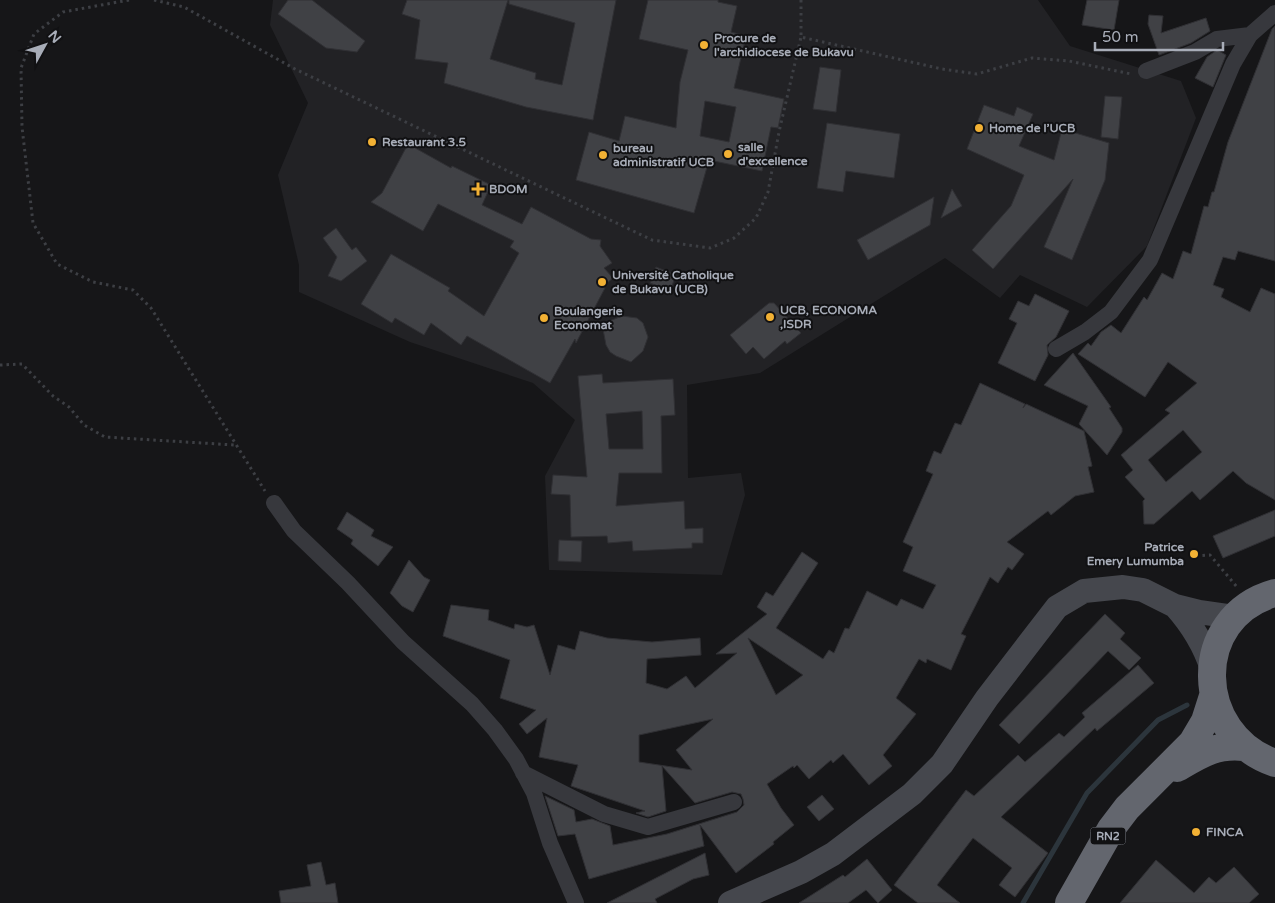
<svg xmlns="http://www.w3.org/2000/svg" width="1275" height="903" viewBox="0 0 1275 903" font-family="'Varela Round',sans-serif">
<rect width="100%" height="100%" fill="#161618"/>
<path fill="#222225" d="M 273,0 L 1038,0 L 1070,46 L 1181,81 L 1196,118 L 1147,246 L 1087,307 L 1020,275 L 1000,298 L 945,258 L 760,373 L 687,385 L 688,478 L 741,473 L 745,495 L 722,575 L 549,570 L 545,476 L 575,420 L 533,383 L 410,342 L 299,292 L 299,265 L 278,175 L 308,103 L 270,25 Z"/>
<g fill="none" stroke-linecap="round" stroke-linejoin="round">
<path stroke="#2c353c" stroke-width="5" d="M 1023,903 L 1087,793 L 1158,720 L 1187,705"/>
</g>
<path fill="#404145" stroke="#303034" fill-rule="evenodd" d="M 288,0 L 312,0 L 365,41 L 357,52 L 326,48 L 278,14 Z
M 407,0 L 508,0 L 490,59 L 536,73 L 535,79 L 562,85 L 575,23 L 509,4 L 509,0 L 616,0 L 593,120 L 526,107 L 444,83 L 448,63 L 415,59 L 420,20 L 402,14 Z
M 648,0 L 718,0 L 718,2 L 737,6 L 731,32 L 746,36 L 734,88 L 784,99 L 778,128 L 771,127 L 762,171 L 709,160 L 694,213 L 576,180 L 589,132 L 619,141 L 625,116 L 676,128 L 680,82 L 688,50 L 639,39 ZM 705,101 L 736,107 L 729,142 L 700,136 Z
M 1087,0 L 1119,0 L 1114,30 L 1082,25 Z
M 1149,15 L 1163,16 L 1161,33 L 1206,18 L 1210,31 L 1191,43 L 1159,55 L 1148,24 Z
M 1275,26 L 1275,261 L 1238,251 L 1235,260 L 1223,257 L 1213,285 L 1224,289 L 1221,297 L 1250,312 L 1261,288 L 1275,294 L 1275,500 L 1246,483 L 1233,471 L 1200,500 L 1192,491 L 1154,524 L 1144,524 L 1143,501 L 1145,499 L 1125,477 L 1133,470 L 1121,455 L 1170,413 L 1165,410 L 1197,383 L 1168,362 L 1145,397 L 1078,354 L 1088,343 L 1091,346 L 1101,332 L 1111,325 L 1121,333 L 1144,297 L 1147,300 L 1162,273 L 1173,279 L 1183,251 L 1191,254 L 1204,206 L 1208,207 L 1212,192 L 1214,192 L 1228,142 L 1272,29 ZM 1183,430 L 1202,452 L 1166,482 L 1148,460 Z
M 1217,50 L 1226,55 L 1213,87 L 1195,78 L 1207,57 Z
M 820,67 L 841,70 L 836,112 L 813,109 Z
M 1105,96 L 1122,97 L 1118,139 L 1101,137 Z
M 984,105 L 1014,116 L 1017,107 L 1033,114 L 1019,146 L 1054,160 L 1062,129 L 1109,143 L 1105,180 L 1072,260 L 1044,247 L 1073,179 L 993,269 L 972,250 L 1011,206 L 1024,175 L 967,149 Z
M 827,123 L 900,134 L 894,178 L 846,171 L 843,192 L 817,188 Z
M 408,144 L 451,168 L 452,166 L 491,185 L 482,205 L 522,224 L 531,207 L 591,239 L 601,240 L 600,246 L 612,263 L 604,268 L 613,278 L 602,287 L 605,288 L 576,343 L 575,339 L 550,383 L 467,336 L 461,345 L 431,323 L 424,335 L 395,318 L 392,323 L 361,304 L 391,254 L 450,288 L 448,291 L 484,316 L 519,253 L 510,247 L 514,241 L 438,204 L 423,231 L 371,202 L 382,193 Z
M 952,189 L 962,206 L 941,218 Z
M 934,197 L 930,225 L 868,260 L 857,240 Z
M 336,228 L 352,250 L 356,247 L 367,261 L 341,281 L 328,276 L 337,257 L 323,238 Z
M 656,267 L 676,275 L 670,291 L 650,283 Z
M 1035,294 L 1069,311 L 1056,337 L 1047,345 L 1048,355 L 1035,381 L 998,363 L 1017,323 L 1009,319 L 1018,301 L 1029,306 Z
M 769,303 L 774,303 L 801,333 L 787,344 L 785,341 L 764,359 L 753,347 L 746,354 L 730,335 Z
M 622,316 L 637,318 L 643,323 L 648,337 L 643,351 L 631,362 L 616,356 L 610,352 L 606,345 L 602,324 Z
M 1073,353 L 1111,407 L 1109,408 L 1122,428 L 1122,432 L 1107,455 L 1079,424 L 1088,406 L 1044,385 Z
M 602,374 L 603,383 L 673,379 L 675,415 L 661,416 L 662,473 L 619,473 L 616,506 L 684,501 L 685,529 L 703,528 L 703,543 L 692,543 L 692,548 L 633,551 L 632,541 L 608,543 L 607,536 L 571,537 L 570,495 L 551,494 L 553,475 L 587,477 L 578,376 ZM 642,411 L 643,449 L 609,449 L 606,414 Z
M 980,383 L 1025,404 L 1023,408 L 1026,404 L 1084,431 L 1092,466 L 1088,467 L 1094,492 L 1075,496 L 1051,515 L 1048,511 L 1007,542 L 1024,554 L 1012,570 L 1008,567 L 998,583 L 990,577 L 961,634 L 966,636 L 951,670 L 927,659 L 926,663 L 919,659 L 896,698 L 916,714 L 883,755 L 892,766 L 869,785 L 843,754 L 833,763 L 831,760 L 809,779 L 797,765 L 794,768 L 793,766 L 767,784 L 781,808 L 794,825 L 773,842 L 774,844 L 736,873 L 700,825 L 704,846 L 589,879 L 575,834 L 558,836 L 545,796 L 574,810 L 576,822 L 592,819 L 610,826 L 613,845 L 667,834 L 737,812 L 744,805 L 743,799 L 741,794 L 732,792 L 695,803 L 662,766 L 666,811 L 648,817 L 636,813 L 645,811 L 571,786 L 578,765 L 539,757 L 547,718 L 527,734 L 519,724 L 536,710 L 500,698 L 510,660 L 443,636 L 451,605 L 489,610 L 488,620 L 514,629 L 515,624 L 527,627 L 534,625 L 550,675 L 558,645 L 575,650 L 580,631 L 607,638 L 652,642 L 700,638 L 701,655 L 647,659 L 646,683 L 667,689 L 686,676 L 695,688 L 737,653 L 716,654 L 767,614 L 757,607 L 766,592 L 773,596 L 802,552 L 818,563 L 776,628 L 823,659 L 829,650 L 834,653 L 845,628 L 849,629 L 867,591 L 897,606 L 901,599 L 923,609 L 936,585 L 903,571 L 913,547 L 903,542 L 933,474 L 926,471 L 934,451 L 941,454 L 955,423 L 961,425 ZM 748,638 L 803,675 L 776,695 ZM 713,719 L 676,750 L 692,770 L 639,762 L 639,735 Z
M 1275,510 L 1275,536 L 1223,558 L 1213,536 Z
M 347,512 L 374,530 L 371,536 L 393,547 L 378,566 L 351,544 L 353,540 L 337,529 Z
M 559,540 L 582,541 L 581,562 L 558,561 Z
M 409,560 L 424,577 L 430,580 L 413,612 L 402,606 L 390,593 Z
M 1105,614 L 1125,633 L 1120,639 L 1141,658 L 1129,670 L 1108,651 L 1019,744 L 999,725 Z
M 1138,665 L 1154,683 L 1097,731 L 1095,728 L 1001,817 L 1048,853 L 1015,897 L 999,885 L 1012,868 L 973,838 L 937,885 L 960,903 L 918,903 L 894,885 L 966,790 L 974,796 L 1018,755 L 1025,762 L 1059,733 L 1064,737 L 1085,717 L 1082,713 Z
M 822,795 L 834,809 L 819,821 L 807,807 Z
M 705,853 L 709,875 L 693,879 L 655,899 L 657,903 L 607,903 Z
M 867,859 L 892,890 L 878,903 L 866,890 L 848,903 L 799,903 L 843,875 L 845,877 Z
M 1156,860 L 1194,893 L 1209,877 L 1216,883 L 1234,867 L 1259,894 L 1249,903 L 1120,903 Z
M 321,862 L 326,885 L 335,883 L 338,903 L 281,903 L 279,891 L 311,886 L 307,865 Z"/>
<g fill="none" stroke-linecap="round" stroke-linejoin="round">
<path stroke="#3d3f44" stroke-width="3" stroke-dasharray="2.5 4" stroke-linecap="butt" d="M 129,0 L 63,12 L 34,34 L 21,68 L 22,127 L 33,223 L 57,264 L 93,282 L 133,290 L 151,308 L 265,491
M 154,0 L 184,7 L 295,69 L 652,240 L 710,248 L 734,238 L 756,218 L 768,192 L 779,132 L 801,37
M 801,0 L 801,37 L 942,69 L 977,74 L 1032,58 L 1069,61 L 1131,74
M 0,365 L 22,364 L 53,396 L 69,407 L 84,425 L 105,437 L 234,445
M 1196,556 L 1210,555 L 1237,587"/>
<path stroke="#37383d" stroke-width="16" d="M 1146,71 L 1195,52 L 1217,39 L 1250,35
M 1056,349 L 1085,332 L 1111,312 L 1150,260 L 1233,64 L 1250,35 L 1275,13
M 274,503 L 294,531 L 348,583 L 403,642 L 472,704 L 495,730 L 516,759 L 534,793 L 550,843 L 576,903
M 523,773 L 604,814 L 648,827 L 734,802"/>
<path stroke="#45474d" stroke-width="24" d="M 1175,606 C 1192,625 1204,644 1212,669
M 730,903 L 801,872 L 833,854 L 912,794 L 942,764 L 987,698 L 1057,607 L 1084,591 L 1123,587 L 1143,590 L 1175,606 L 1199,612 L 1234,617"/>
<path stroke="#63666e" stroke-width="28" d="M 1275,593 C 1189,617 1193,735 1275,763
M 1177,768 C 1201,754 1216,744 1244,747
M 1069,903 L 1111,829 L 1127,808 L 1192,743 L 1205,721 L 1213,696"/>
</g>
<g fill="#f2b134" stroke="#111113" stroke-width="2">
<circle cx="704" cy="45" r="5"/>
<circle cx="979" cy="128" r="5"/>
<circle cx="372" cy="142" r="5"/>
<circle cx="728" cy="154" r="5"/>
<circle cx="603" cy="155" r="5"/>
<path d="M475.5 181.5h5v5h5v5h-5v5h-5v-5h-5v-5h5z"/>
<circle cx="602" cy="282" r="5"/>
<circle cx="770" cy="317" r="5"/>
<circle cx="544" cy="318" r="5"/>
<circle cx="1194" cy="554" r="5"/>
<circle cx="1196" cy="832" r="5"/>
</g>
<g text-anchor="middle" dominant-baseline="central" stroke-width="4" stroke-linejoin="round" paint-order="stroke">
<rect fill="#111113" stroke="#7b7e86" stroke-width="1" x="1090.5" y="827.5" width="35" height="17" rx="4"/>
<g font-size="11" font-weight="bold" fill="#a8adb8">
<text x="1108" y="836">RN2</text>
</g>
<g font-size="12" font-weight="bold" fill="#a8adb8" stroke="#111113" text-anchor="start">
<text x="714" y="38">Procure de<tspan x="714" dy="14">l'archidiocese de Bukavu</tspan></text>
<text x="989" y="128">Home de l’UCB</text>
<text x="382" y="142">Restaurant 3.5</text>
<text x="738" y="147">salle<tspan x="738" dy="14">d'excellence</tspan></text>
<text x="613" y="148">bureau<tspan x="613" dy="14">administratif UCB</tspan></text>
<text x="489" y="189">BDOM</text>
<text x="612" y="275">Université Catholique<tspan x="612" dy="14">de Bukavu (UCB)</tspan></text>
<text x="780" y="310">UCB, ECONOMA<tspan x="780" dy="14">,ISDR</tspan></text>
<text x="554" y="311">Boulangerie<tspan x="554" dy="14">Economat</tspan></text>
<text x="1184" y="547" text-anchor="end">Patrice<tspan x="1184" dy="14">Emery Lumumba</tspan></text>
<text x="1206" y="832">FINCA</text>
</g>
</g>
<g transform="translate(45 45) rotate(50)" stroke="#111113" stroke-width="4" paint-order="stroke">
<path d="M0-4L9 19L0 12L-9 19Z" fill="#a8adb8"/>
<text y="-8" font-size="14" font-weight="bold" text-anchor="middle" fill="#a8adb8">N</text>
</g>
<path d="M1095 42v8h128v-8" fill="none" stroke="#a8adb8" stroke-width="2.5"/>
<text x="1102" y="42" font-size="15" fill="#a8adb8" stroke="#111113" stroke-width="4" paint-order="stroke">50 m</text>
</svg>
